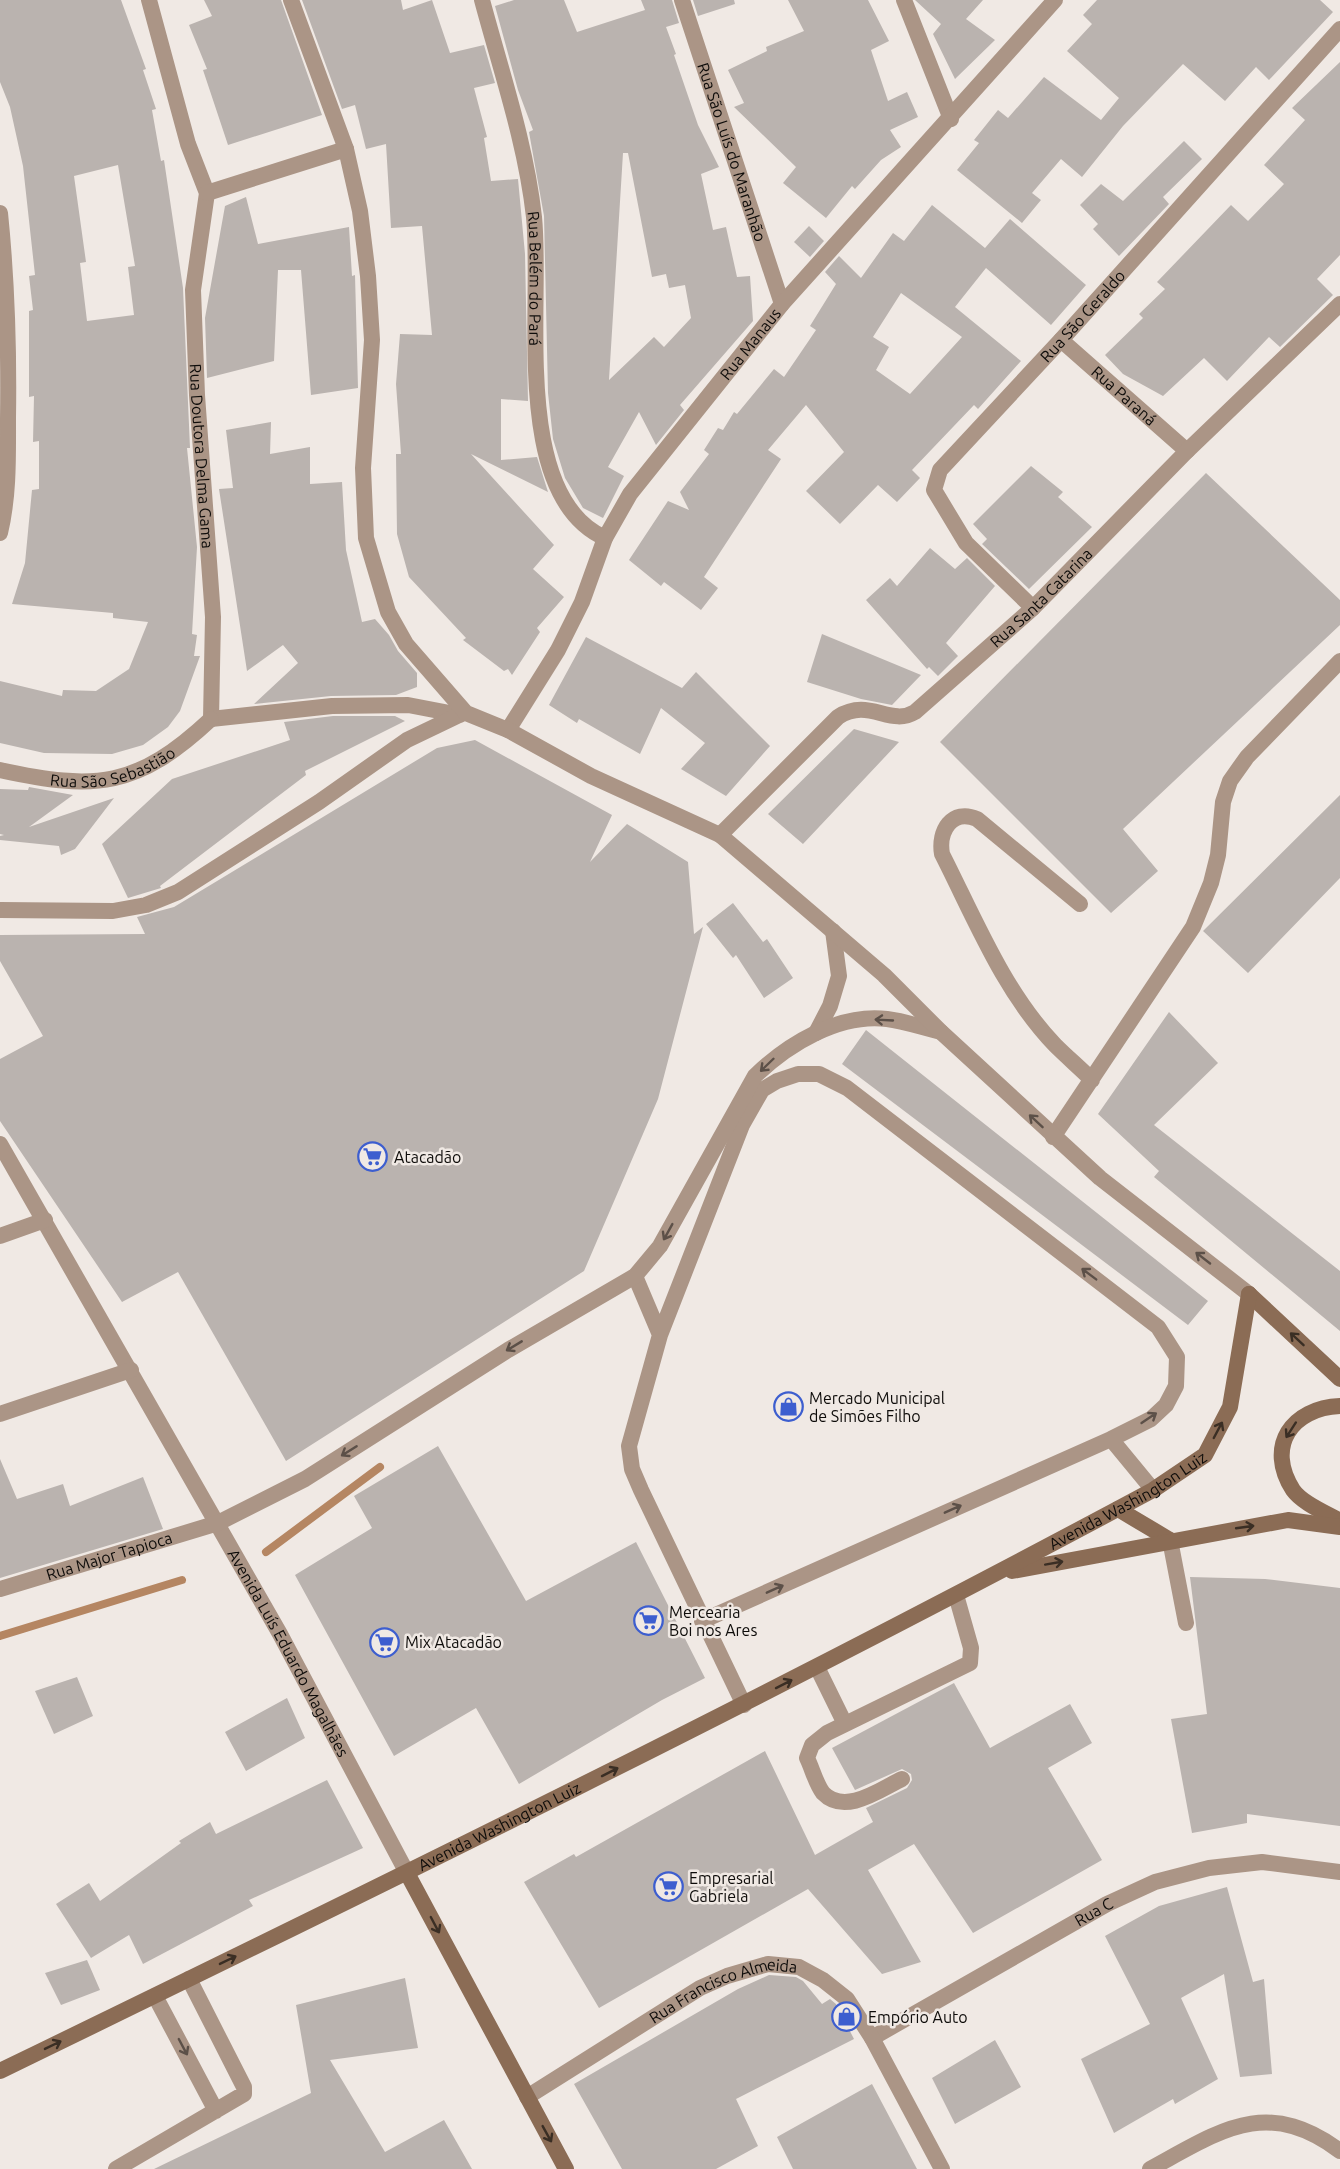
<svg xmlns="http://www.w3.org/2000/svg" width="1340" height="2169" viewBox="0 0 1340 2169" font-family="Ubuntu,sans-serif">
<rect width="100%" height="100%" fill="#f0e9e4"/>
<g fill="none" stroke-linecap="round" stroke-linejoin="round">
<path stroke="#b58662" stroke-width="8" d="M 266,1552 L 380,1467
M 0,1636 L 182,1580"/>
</g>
<path fill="#bab3af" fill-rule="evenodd" d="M 0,0 L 121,0 L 146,69 L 143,70 L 156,109 L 152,110 L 161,161 L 164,160 L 183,288 L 190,448 L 187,448 L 197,547 L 192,634 L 197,635 L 194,656 L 200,656 L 180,711 L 168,727 L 143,745 L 112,754 L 44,753 L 0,743 L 0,681 L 62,696 L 63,690 L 96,691 L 129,669 L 148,622 L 113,618 L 113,613 L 12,604 L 25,563 L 32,490 L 39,489 L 39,441 L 33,442 L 34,396 L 29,397 L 29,311 L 33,310 L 29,276 L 35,275 L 23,166 L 10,107 L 0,82 ZM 118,165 L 135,266 L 128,267 L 134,315 L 87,321 L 80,263 L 86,262 L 74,176 Z
M 204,0 L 281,0 L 322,115 L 228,145 L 203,70 L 207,69 L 189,25 L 212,16 Z
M 302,0 L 401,0 L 403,10 L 432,0 L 450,53 L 484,45 L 495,83 L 474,88 L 487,137 L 484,138 L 491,181 L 518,179 L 525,254 L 528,401 L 501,399 L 501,460 L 537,457 L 548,492 L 471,454 L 554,545 L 533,569 L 564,597 L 537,628 L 540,632 L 512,675 L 508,669 L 504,671 L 463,640 L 466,638 L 409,577 L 397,534 L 396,454 L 401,454 L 396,384 L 400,334 L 432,335 L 422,226 L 391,228 L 386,144 L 366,149 L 355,105 L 342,109 Z
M 514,0 L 564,0 L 577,32 L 645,10 L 641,0 L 672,0 L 679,23 L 666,27 L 676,54 L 674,55 L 698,125 L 719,167 L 701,174 L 713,230 L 726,227 L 737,277 L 750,276 L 753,321 L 680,405 L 684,410 L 656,445 L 639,412 L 608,467 L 624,476 L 603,518 L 583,508 L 565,478 L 553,439 L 548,393 L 544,216 L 529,132 L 533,130 L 518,90 L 495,6 ZM 623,153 L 628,153 L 652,277 L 666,274 L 669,288 L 685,285 L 691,318 L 664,347 L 654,337 L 609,380 Z
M 693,0 L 734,0 L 735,4 L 698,16 Z
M 788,0 L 868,0 L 889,41 L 871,50 L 888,101 L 907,92 L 918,117 L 890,130 L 901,147 L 881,160 L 855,189 L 852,186 L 826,218 L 783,183 L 796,167 L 734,107 L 744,103 L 728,70 L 767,51 L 766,47 L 804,31 Z
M 915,0 L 983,0 L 966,19 L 995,40 L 955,79 L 933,34 L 941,24 Z
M 1097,0 L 1320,0 L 1333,12 L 1269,80 L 1256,67 L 1225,101 L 1183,64 L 1123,126 L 1082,177 L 1061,159 L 1032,193 L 1041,200 L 1022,223 L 957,170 L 979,143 L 974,140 L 998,110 L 1008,118 L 1044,77 L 1101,120 L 1119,98 L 1067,51 L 1092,24 L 1083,15 Z
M 1340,62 L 1340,255 L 1317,279 L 1333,295 L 1280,347 L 1269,337 L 1227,381 L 1204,358 L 1163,396 L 1123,374 L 1105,355 L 1143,318 L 1139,314 L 1165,289 L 1157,282 L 1231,205 L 1248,221 L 1284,184 L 1264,165 L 1305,120 L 1292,108 Z
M 1184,141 L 1202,159 L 1163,197 L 1169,204 L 1119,256 L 1093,229 L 1098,224 L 1080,205 L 1101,184 L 1123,201 Z
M 246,197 L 258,244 L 349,227 L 352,276 L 355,275 L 358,388 L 311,395 L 301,270 L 278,270 L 274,361 L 207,378 L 205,318 L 225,206 Z
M 932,205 L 985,248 L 1010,219 L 1086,285 L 1051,325 L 986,268 L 955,307 L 1021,361 L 978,409 L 974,405 L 912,470 L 920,478 L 897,502 L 878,485 L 840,524 L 806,491 L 844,452 L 806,405 L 768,450 L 781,459 L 704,577 L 718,588 L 701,610 L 664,582 L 661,586 L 629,560 L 668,501 L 689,510 L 680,492 L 709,454 L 704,450 L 718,428 L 723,430 L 734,412 L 737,414 L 774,369 L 784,377 L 797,358 L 816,330 L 810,326 L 836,284 L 825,272 L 839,256 L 861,278 L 893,233 L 904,241 ZM 901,293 L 962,337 L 910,394 L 876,370 L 889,347 L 873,337 Z
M 809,226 L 824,241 L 810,257 L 794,242 Z
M 271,422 L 270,454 L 310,447 L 310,484 L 342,482 L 346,550 L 362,622 L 375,619 L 389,635 L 398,651 L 417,673 L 417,687 L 396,695 L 331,696 L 254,704 L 298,663 L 283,645 L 247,671 L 219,489 L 233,488 L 226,430 Z
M 1031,466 L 1063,492 L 1058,497 L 1092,527 L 1029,589 L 982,544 L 987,539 L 973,524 Z
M 1206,473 L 1340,600 L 1340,625 L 1123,829 L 1158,871 L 1111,913 L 940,742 Z
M 930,548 L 955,569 L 967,558 L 995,586 L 946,643 L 958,656 L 938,676 L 929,667 L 927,669 L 866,600 L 890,578 L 897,586 Z
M 822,634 L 921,675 L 892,705 L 861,699 L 807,682 Z
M 586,637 L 682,688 L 696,672 L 770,746 L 726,796 L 681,769 L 705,743 L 661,708 L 640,754 L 579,719 L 577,723 L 549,705 Z
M 333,716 L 395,716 L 405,721 L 305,771 L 306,775 L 160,886 L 161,888 L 128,898 L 102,844 L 172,779 L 290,740 L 284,722 Z
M 854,729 L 899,742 L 803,844 L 768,814 Z
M 475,740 L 612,815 L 590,862 L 627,824 L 688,862 L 694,934 L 703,927 L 658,1099 L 584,1271 L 286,1461 L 178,1272 L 122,1302 L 0,1121 L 0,1059 L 43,1036 L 0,961 L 0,935 L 145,934 L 137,917 L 174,907 L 437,748 Z
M 29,787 L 73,795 L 29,827 L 114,798 L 75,849 L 61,855 L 59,846 L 0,840 L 0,836 L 4,835 L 0,834 L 0,789 L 28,790 Z
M 1340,795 L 1340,878 L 1248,973 L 1203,931 Z
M 733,903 L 763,942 L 767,939 L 793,978 L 764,998 L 736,955 L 733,958 L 706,924 Z
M 1169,1012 L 1218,1063 L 1154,1125 L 1340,1271 L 1340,1331 L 1154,1177 L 1159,1171 L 1098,1114 Z
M 866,1030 L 1208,1301 L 1188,1325 L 842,1064 Z
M 438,1446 L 526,1601 L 636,1542 L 705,1678 L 662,1700 L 519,1784 L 476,1708 L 394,1756 L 295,1575 L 372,1528 L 354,1496 Z
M 0,1459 L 17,1499 L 63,1484 L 70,1506 L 143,1477 L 163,1529 L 0,1578 Z
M 1190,1577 L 1265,1579 L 1340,1588 L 1340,1826 L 1247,1814 L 1247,1823 L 1192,1833 L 1171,1719 L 1207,1714 Z
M 77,1677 L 93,1716 L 54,1734 L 35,1691 Z
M 954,1683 L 990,1748 L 1070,1704 L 1092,1743 L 1048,1768 L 1102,1860 L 973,1933 L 914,1844 L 868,1870 L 921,1962 L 882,1974 L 808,1889 L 599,2008 L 524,1882 L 574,1854 L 576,1857 L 765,1751 L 815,1855 L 873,1822 L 866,1808 L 907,1788 L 912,1780 L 911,1774 L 902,1769 L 855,1790 L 832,1748 Z
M 287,1698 L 305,1738 L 246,1771 L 225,1732 Z
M 327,1780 L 363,1848 L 249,1900 L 253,1906 L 143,1964 L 129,1935 L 91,1958 L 56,1904 L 89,1883 L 100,1901 L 181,1843 L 179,1841 L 210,1822 L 216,1834 Z
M 1227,1887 L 1253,1982 L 1264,1979 L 1272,2074 L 1240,2077 L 1224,1974 L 1181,1998 L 1218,2079 L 1175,2104 L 1173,2099 L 1114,2133 L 1081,2059 L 1150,2024 L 1105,1936 L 1159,1906 Z
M 87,1960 L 100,1990 L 61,2005 L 45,1973 Z
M 769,1975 L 796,1977 L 803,1981 L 822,2004 L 830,1999 L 836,2004 L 854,2039 L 736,2099 L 758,2146 L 716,2169 L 622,2169 L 574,2084 L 738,1989 Z
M 405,1978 L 418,2048 L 330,2060 L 385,2152 L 444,2120 L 472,2169 L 154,2169 L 311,2093 L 296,2005 Z
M 995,2040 L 1021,2087 L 955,2124 L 932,2078 Z
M 872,2084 L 917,2169 L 793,2169 L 777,2137 Z"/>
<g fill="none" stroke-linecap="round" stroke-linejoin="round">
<path stroke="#ab9586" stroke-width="16" d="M 1080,904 L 977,819 C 952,808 938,831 942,854 C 975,919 1004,992 1055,1045 C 1067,1057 1080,1068 1092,1080
M 1053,1137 L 1193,927 L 1211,883 L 1218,855 L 1223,802 L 1230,781 L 1247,757 L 1340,661
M 635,1276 L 660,1335
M 1111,1439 L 1153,1490
M 1170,1540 L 1186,1623
M 702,1621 L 1111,1439 L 1151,1419 L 1166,1405 L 1176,1386 L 1177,1357 L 1158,1327 L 847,1088 L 819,1074 L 798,1074 L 777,1081 L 762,1090 L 742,1125 L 660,1335 L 629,1446 L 632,1469 L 641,1490 L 744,1705
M 817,1667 L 845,1724
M 902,1779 C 881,1789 845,1816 823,1793 C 816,1784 812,1768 807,1758 L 812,1745 L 827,1733 L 970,1663 L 971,1648 L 956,1595
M 155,1996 L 216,2111
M 116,2169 L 244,2094 L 244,2087 L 189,1979"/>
<g stroke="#ab9586" stroke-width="16">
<path id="s1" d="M 149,0 L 188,144 L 207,193 L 193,290 L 197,395 L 213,617 L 211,719"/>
<path id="s2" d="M 482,0 C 501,71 526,144 534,217 C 543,303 510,496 605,538"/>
<path id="s3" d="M 682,0 L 782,304"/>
<path d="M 904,0 L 951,119"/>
<path d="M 207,193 L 346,149"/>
<path d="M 0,213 C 7,282 9,350 8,419 C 8,457 9,495 0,533"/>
<path id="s4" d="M 1061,340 L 1187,451"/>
<path id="s5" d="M 1033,608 L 966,543 L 934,490 L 940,470 L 1061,340 L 1340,29"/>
<path d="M 211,719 L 332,706 L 408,705 L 460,715"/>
<path id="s6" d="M 508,730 L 558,650 L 582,602 L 605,538 L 630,494 L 782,304 L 1055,0"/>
<path id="s7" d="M 0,770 C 96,791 137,788 211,719"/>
<path id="s8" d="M 720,835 L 838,717 C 869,697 890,727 915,712 L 1033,608 L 1187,451 L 1340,304"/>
<path d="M 0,910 L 113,911 L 146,905 L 178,892 L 319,802 L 407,740 L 457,716"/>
<path d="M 816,1033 L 830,1006 L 839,976 L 833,931"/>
<path id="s9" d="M 0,1144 L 280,1634 L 407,1873"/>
<path d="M 0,1236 L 45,1220"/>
<path d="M 0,1414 L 131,1370"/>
<path id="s10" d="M 0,1589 L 218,1523 L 305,1479 L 508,1350 L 635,1276 L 660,1246 L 755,1076 C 788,1044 839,1013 887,1019 C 905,1021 923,1028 941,1032"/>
<path id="s11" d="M 872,2038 L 1107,1904 L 1155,1882 L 1209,1868 L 1262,1862 L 1340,1872"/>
<path id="s12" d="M 527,2097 L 700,1988 L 727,1976 L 768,1964 L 799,1967 L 823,1980 L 847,1999 L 872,2038 L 942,2169"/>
<path d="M 1150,2169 C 1220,2131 1266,2096 1340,2151"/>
</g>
<path stroke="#ab9586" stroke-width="16" d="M 291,0 L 346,149 L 360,211 L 368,276 L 372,340 L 363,468 L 366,538 L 388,612 L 406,644 L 466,713 L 508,730 L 591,776 L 720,835 L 884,975 L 941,1032 L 1100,1178 L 1249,1294"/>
<g stroke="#8b6c55" stroke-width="16">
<path d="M 1249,1294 L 1340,1379"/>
<path d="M 1340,1406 C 1292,1408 1265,1446 1293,1490 C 1302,1503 1326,1513 1340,1521"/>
<path d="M 1118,1509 L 1170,1540"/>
<path d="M 1012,1571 L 1288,1520 L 1340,1527"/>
<path d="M 407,1873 L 566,2169"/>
<path id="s13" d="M 0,2071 C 387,1883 773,1694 1153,1490 L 1205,1455 L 1230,1407 L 1249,1294"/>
</g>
</g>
<defs><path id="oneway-shaft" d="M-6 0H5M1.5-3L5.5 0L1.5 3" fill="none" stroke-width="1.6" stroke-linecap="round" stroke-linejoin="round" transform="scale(1.5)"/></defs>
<g stroke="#5c5048">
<use href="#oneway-shaft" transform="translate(884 1020) rotate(-177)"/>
<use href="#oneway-shaft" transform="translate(767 1065) rotate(136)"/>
<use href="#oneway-shaft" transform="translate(1036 1121) rotate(-137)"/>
<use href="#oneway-shaft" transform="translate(668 1232) rotate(119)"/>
<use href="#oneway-shaft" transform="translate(1203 1258) rotate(-142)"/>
<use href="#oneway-shaft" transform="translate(1089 1274) rotate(-143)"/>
<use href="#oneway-shaft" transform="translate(514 1346) rotate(149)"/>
<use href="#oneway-shaft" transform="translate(1149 1418) rotate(-34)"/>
<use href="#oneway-shaft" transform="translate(349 1451) rotate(148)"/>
<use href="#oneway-shaft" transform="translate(953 1509) rotate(-24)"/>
<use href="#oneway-shaft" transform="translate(775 1589) rotate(-24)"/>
<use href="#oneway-shaft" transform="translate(183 2047) rotate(62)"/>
</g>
<g stroke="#3a2e24">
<use href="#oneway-shaft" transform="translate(1297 1339) rotate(-137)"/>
<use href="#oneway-shaft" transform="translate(1218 1430) rotate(-62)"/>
<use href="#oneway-shaft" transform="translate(1291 1430) rotate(123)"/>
<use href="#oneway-shaft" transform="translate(1245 1527) rotate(-8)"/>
<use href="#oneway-shaft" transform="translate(1054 1563) rotate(-10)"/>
<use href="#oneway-shaft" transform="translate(784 1684) rotate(-27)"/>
<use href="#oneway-shaft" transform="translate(610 1772) rotate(-27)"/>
<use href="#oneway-shaft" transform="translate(435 1925) rotate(62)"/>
<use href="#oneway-shaft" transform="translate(228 1960) rotate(-26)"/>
<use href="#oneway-shaft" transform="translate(53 2045) rotate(-26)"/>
<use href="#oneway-shaft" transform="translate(547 2134) rotate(61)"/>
</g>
<defs>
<symbol id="supermarket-ring" viewBox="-11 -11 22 22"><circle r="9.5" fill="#f0e9e4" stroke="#3d5ecf" stroke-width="1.5"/><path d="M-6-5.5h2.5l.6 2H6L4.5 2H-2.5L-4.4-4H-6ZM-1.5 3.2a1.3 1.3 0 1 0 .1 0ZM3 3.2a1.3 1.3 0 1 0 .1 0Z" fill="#3d5ecf"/></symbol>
<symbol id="shop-ring" viewBox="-11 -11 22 22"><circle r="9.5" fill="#f0e9e4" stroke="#3d5ecf" stroke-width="1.5"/><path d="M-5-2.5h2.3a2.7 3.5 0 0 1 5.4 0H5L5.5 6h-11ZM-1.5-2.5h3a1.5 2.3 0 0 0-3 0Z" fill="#3d5ecf"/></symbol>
</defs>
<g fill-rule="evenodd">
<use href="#supermarket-ring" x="356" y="1140" width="33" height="33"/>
<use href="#shop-ring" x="772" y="1390" width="33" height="33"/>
<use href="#supermarket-ring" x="632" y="1604" width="33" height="33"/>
<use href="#supermarket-ring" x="368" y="1626" width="33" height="33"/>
<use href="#supermarket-ring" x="652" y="1870" width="33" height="33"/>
<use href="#shop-ring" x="830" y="2000" width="33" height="33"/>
</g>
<g text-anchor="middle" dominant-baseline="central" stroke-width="5" stroke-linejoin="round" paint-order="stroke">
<g font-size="16" fill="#0e0c0a" stroke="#f0e9e4">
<text stroke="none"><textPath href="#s3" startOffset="160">Rua São Luís do Maranhão</textPath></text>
<text stroke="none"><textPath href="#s2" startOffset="285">Rua Belém do Pará</textPath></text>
<text stroke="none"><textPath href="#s5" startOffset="386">Rua São Geraldo</textPath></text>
<text stroke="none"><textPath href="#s6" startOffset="459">Rua Manaus</textPath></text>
<text stroke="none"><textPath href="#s4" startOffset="84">Rua Paraná</textPath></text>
<text stroke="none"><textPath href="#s1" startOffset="466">Rua Doutora Delma Gama</textPath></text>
<text stroke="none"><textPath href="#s8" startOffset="417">Rua Santa Catarina</textPath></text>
<text stroke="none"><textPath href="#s7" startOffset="116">Rua São Sebastião</textPath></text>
<text stroke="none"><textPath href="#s13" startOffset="1264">Avenida Washington Luiz</textPath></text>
<text stroke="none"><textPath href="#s10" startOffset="114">Rua Major Tapioca</textPath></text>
<text stroke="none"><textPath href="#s9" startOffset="585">Avenida Luís Eduardo Magalhães</textPath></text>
<text stroke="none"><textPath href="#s13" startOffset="556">Avenida Washington Luiz</textPath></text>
<text stroke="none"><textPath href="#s11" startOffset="255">Rua C</textPath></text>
<text stroke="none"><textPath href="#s12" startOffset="226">Rua Francisco Almeida</textPath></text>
</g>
<g font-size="16" fill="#0e0c0a" stroke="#f0e9e4" text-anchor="start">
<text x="394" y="1157">Atacadão</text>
<text x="809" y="1398">Mercado Municipal<tspan x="809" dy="18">de Simões Filho</tspan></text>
<text x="669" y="1612">Mercearia<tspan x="669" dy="18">Boi nos Ares</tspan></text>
<text x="405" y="1642">Mix Atacadão</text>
<text x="689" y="1878">Empresarial<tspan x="689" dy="18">Gabriela</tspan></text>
<text x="868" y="2017">Empório Auto</text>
</g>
</g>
</svg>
